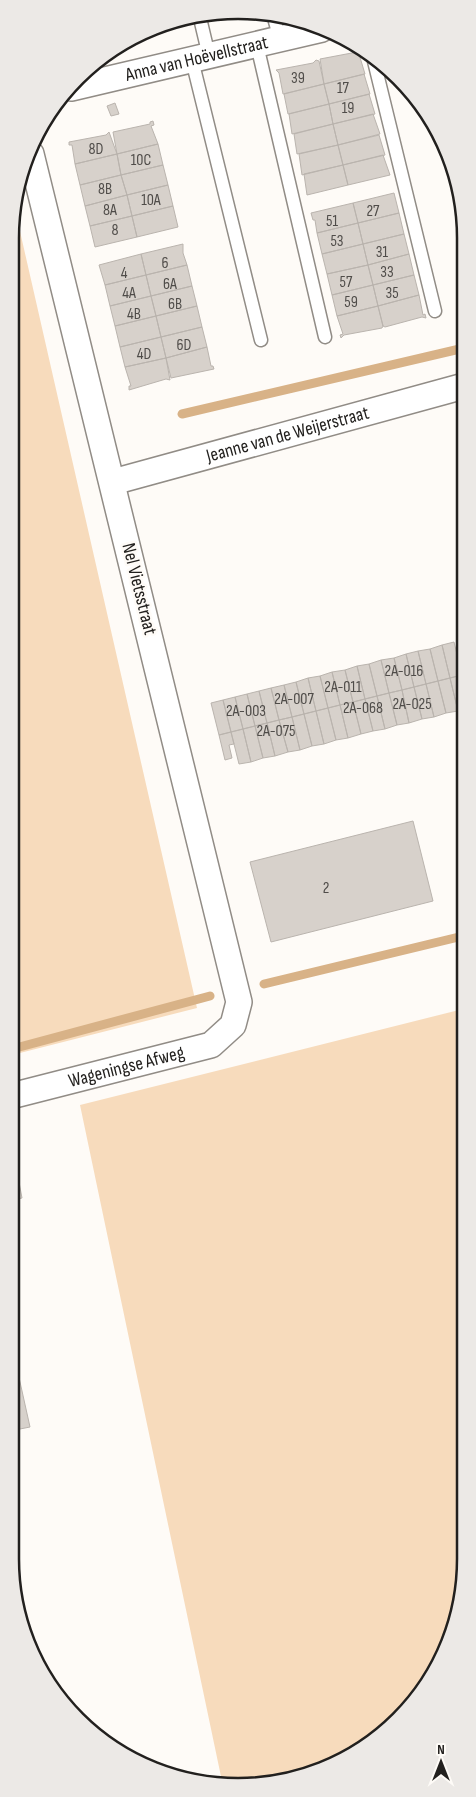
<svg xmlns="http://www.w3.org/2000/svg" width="476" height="1797" viewBox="0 0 476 1797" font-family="'Sofia Sans Condensed',sans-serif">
<rect width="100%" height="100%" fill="#fefbf7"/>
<path fill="#f7dbbc" d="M 14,205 L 197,1008 L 12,1055 Z
M 463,1009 L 462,1603 L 435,1673 L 377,1740 L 297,1779 L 223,1786 L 80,1105 Z"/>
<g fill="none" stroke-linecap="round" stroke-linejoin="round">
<path stroke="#d8b287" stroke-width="9" d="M 182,414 L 464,348
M 264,984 L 463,936
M 12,1049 L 210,996"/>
</g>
<path fill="#d7d1cb" stroke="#bab4ae" d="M 360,49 L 361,53 L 359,54 L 365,74 L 324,84 L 320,59 L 357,52 Z
M 316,60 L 319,61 L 324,84 L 283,94 L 279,73 L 276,70 L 313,63 Z
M 364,74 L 370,94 L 329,104 L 324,84 Z
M 324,84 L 329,104 L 288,114 L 284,94 Z
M 369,94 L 375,114 L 333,124 L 329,104 Z
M 115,103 L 119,114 L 111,116 L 107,106 Z
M 329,104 L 333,124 L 292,134 L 289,114 Z
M 373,114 L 380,134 L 338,145 L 333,124 Z
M 153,121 L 154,125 L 151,126 L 158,144 L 117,154 L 113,132 L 150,124 L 150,122 Z
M 333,124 L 338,145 L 297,154 L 294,134 Z
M 109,132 L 117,154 L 75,164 L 72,145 L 69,145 L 69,142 L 106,135 Z
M 379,135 L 385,155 L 343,165 L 338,145 Z
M 158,144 L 163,165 L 121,175 L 117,154 Z
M 338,145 L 343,165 L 302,175 L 299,154 Z
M 117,154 L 121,175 L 80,185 L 75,164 Z
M 383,155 L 390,175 L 348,185 L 343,165 Z
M 163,165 L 168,185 L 127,195 L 121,175 Z
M 343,165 L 348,185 L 307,195 L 304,174 Z
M 121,175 L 127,195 L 85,206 L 80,185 Z
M 168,185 L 173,206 L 132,216 L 127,195 Z
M 394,193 L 399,213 L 358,223 L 353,203 Z
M 127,195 L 132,216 L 90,226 L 85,206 Z
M 353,203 L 358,223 L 317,233 L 315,220 L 313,220 L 311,213 Z
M 173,206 L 178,227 L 137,237 L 132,216 Z
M 399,213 L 404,234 L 363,244 L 358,223 Z
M 132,216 L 137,237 L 95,247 L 90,226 Z
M 358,223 L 363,244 L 322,254 L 317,233 Z
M 404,234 L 409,254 L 368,265 L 363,244 Z
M 183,244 L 183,253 L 187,265 L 146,275 L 141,254 Z
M 363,244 L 368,265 L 327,274 L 322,254 Z
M 141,254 L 146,275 L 105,285 L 99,265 Z
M 409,254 L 414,275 L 373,285 L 368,265 Z
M 187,265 L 192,286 L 151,296 L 146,275 Z
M 368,265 L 373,285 L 332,295 L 327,274 Z
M 146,275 L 151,296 L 110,306 L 105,285 Z
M 414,275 L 419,295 L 378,306 L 373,285 Z
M 373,285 L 378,306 L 337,316 L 332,295 Z
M 192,286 L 197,306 L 156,316 L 151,296 Z
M 419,295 L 423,315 L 425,314 L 426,318 L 422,317 L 385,327 L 383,326 L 378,306 Z
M 151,296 L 156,316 L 115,326 L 110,306 Z
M 197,306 L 202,327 L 161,337 L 156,316 Z
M 378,306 L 383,326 L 382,328 L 344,335 L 341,338 L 340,335 L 343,334 L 337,316 Z
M 156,316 L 161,337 L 120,347 L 115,326 Z
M 202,327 L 207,347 L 166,358 L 161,337 Z
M 161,337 L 166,358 L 125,367 L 120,347 Z
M 207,347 L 211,366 L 213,366 L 214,369 L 171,378 L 166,358 Z
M 166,358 L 170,380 L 166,379 L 129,390 L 129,386 L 131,386 L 125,367 Z
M 454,642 L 462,675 L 450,678 L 442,645 Z
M 442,645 L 450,678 L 438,681 L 430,649 Z
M 430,649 L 438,681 L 426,684 L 418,651 Z
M 418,651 L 426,684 L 414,687 L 406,654 Z
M 406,654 L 414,687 L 402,690 L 394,658 Z
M 394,658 L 402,690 L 389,693 L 381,660 Z
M 381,660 L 389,693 L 377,696 L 369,664 Z
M 369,664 L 377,696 L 365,699 L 357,666 Z
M 357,666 L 365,699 L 353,702 L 345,670 Z
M 345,670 L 353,702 L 340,705 L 332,672 Z
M 332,672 L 340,705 L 328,708 L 320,676 Z
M 462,675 L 463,709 L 458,711 L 450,678 Z
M 320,676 L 328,708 L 316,711 L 308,678 Z
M 308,678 L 316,711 L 304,714 L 296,682 Z
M 450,678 L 458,711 L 446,713 L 438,681 Z
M 438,681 L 446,713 L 434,717 L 426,684 Z
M 296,682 L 304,714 L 292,717 L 284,685 Z
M 426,684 L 434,717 L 422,719 L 414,687 Z
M 284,685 L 292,717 L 279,720 L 271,688 Z
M 414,687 L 422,719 L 409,723 L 402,690 Z
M 271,688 L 279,720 L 267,723 L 259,691 Z
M 402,690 L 409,723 L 397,725 L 389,693 Z
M 259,691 L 267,723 L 255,726 L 247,694 Z
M 389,693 L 397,725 L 385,729 L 377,696 Z
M 247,694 L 255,726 L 243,729 L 235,697 Z
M 377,696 L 385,729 L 373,731 L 365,699 Z
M 235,697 L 243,729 L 231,732 L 223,700 Z
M 365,699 L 373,731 L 361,734 L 353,702 Z
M 223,700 L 231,732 L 219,735 L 211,703 Z
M 353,702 L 361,734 L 348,738 L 340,705 Z
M 340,705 L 348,738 L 336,740 L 328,708 Z
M 328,708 L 336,740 L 324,744 L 316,711 Z
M 316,711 L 324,744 L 312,746 L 304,714 Z
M 304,714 L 312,746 L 300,750 L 292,717 Z
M 292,717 L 300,750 L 288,752 L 279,720 Z
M 279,720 L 288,752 L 275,756 L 267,723 Z
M 267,723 L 275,756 L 263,758 L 255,726 Z
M 255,726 L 263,758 L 251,762 L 243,729 Z
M 243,729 L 251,762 L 239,764 L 231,732 Z
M 231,732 L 234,744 L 229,745 L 232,758 L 225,760 L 219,735 Z
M 413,821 L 433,901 L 271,942 L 250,862 Z
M 14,1156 L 22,1198 L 14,1200 L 11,1190 L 11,1157 Z
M 11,1357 L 16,1364 L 30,1427 L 10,1431 Z"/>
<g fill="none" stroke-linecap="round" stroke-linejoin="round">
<defs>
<path id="lane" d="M 199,14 L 209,56
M 273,14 L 280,40
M 257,45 L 325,337
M 373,57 L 435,311
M 192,60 L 261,340"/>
<g id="street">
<path id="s1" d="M 71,88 L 322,29"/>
<path id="s2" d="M 113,482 L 464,386"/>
<path id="s3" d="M 11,1096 L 211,1045 L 233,1025 L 239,1002 L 31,154"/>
</g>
</defs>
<use href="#lane" stroke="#918c86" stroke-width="15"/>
<use href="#street" stroke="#918c86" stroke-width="28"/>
<use href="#lane" stroke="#fff" stroke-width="12"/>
<use href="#street" stroke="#fff" stroke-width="25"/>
</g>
<g text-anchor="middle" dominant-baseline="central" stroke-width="5" stroke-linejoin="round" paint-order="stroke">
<g font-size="16" fill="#4f4c49">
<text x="298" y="78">39</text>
<text x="343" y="88">17</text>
<text x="348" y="108">19</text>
<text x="96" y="149">8D</text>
<text x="141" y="160">10C</text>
<text x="105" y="189">8B</text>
<text x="151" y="200">10A</text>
<text x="110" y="210">8A</text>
<text x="373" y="211">27</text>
<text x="332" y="221">51</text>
<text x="115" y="230">8</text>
<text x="337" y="241">53</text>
<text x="382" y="252">31</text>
<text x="165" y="263">6</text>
<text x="387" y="272">33</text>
<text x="124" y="273">4</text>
<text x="346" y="282">57</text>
<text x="170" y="284">6A</text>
<text x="129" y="293">4A</text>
<text x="392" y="293">35</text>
<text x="351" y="302">59</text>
<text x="175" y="304">6B</text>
<text x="134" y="314">4B</text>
<text x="184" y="345">6D</text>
<text x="144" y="354">4D</text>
<text x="404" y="671">2A-016</text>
<text x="343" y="687">2A-011</text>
<text x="294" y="699">2A-007</text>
<text x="412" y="704">2A-025</text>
<text x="363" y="708">2A-068</text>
<text x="246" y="711">2A-003</text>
<text x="276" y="731">2A-075</text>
<text x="326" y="888">2</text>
</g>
<g font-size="19" fill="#22201e" stroke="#fefbf7">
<text stroke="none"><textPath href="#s1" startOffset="129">Anna van Hoëvellstraat</textPath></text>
<text stroke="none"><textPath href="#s2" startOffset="181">Jeanne van de Weijerstraat</textPath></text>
<text transform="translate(139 589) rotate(76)">Nel Vietsstraat</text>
<text stroke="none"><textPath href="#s3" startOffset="119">Wageningse Afweg</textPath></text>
</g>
</g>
<path d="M0 0H476V1797H0ZM238 19H238A219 219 0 0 1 457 238V1559A219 219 0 0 1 238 1778H238A219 219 0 0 1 19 1559V238A219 219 0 0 1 238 19Z" fill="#ece9e6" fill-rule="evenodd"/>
<path fill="none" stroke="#22201e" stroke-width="2.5" d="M238 19H238A219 219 0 0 1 457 238V1559A219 219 0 0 1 238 1778H238A219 219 0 0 1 19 1559V238A219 219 0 0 1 238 19Z"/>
<g transform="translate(441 1762)" stroke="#fefbf7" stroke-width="4" paint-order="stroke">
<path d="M0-4L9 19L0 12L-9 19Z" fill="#22201e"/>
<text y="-8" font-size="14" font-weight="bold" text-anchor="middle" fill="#22201e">N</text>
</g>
</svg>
